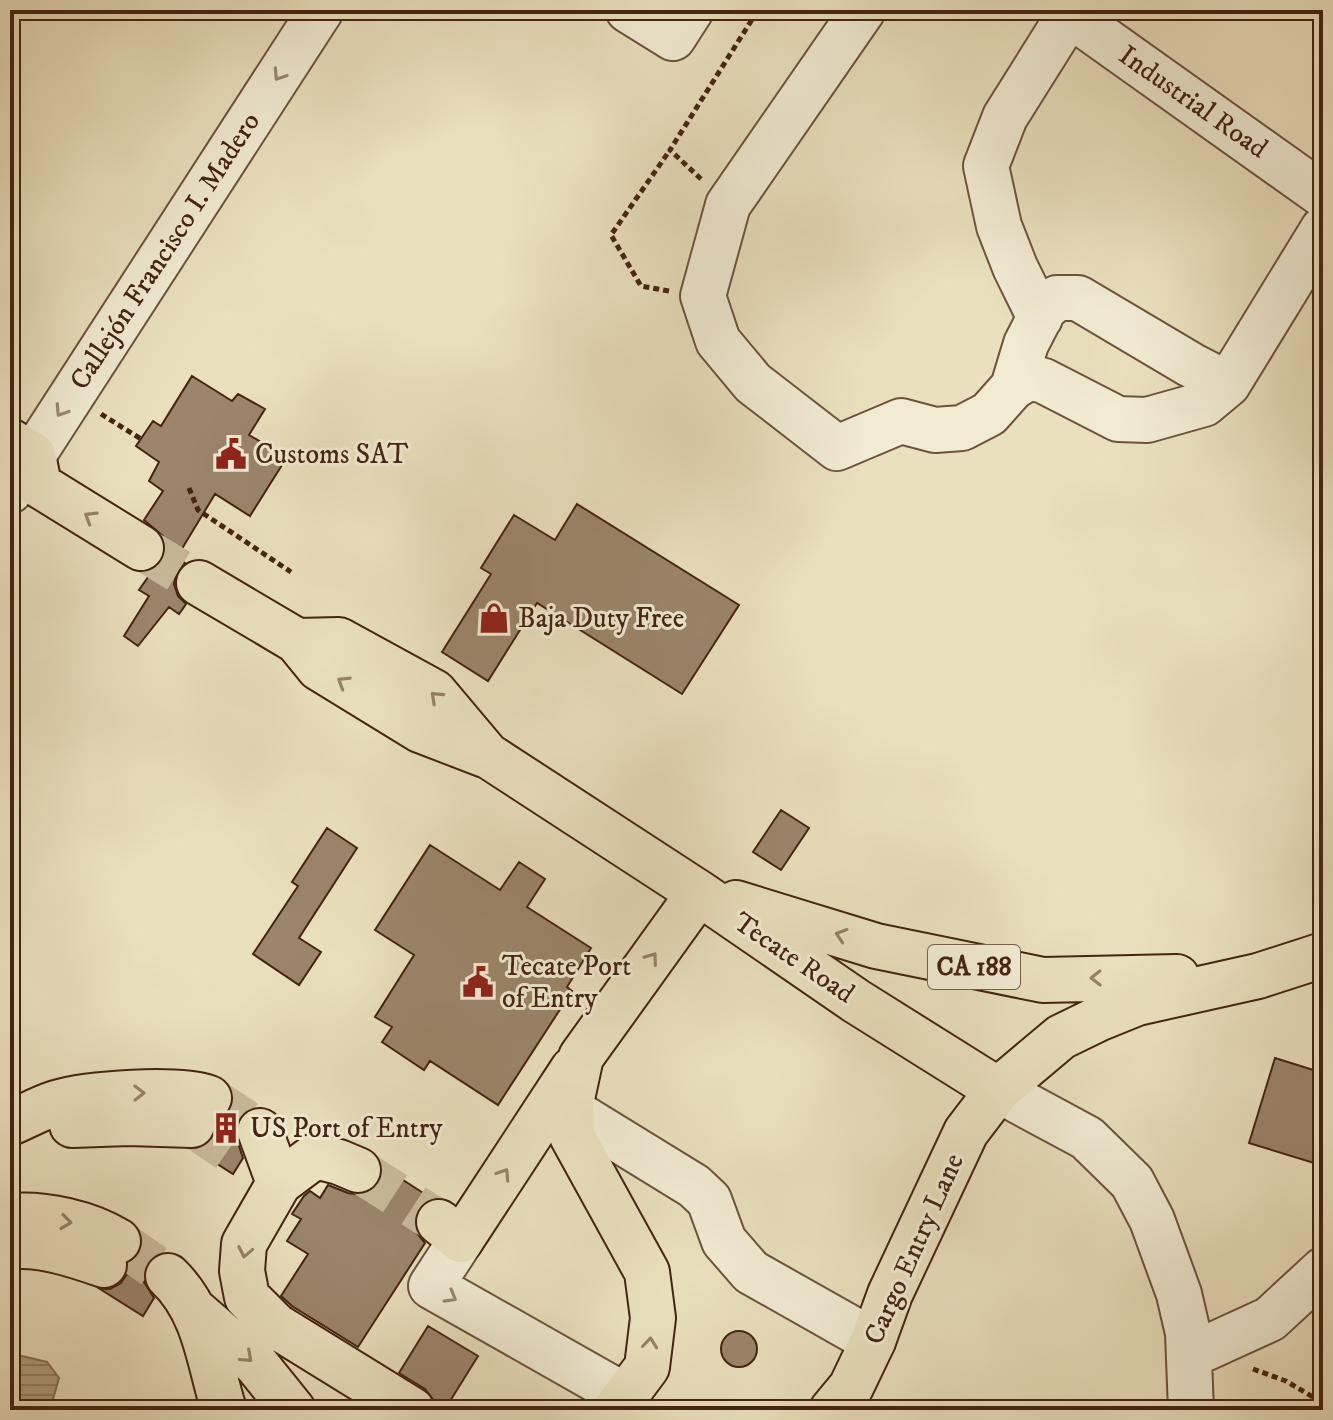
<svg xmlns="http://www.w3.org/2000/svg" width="1333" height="1420" viewBox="0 0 1333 1420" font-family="'IM FELL DW Pica',serif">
<defs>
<pattern id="water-rules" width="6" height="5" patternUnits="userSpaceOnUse" patternTransform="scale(2)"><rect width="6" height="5" fill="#b2a083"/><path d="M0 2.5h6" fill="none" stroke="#93826a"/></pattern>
</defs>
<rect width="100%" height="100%" fill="#eae0bd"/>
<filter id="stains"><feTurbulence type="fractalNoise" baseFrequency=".0025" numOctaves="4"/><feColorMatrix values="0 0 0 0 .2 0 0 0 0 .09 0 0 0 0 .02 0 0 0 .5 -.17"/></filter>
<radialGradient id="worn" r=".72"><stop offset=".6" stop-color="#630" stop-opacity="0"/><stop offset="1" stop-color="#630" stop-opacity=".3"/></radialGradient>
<path fill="url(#water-rules)" stroke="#866e56" stroke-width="2" d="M 22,1356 L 47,1362 L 59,1378 L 50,1410 L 10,1410 L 10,1357 Z"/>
<path fill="#9b856b" stroke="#452312" stroke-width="2" d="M 192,376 L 232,401 L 238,394 L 265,409 L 249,435 L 287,457 L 250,516 L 215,494 L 177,557 L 185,563 L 177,571 L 174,584 L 178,596 L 186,604 L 179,614 L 169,607 L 138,646 L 124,636 L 149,596 L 139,590 L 153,570 L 162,562 L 166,548 L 163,536 L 144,520 L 163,491 L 149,481 L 159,462 L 136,446 L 153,421 L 161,426 Z
M 577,504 L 739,605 L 682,694 L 537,603 L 488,681 L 442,652 L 491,574 L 481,568 L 514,515 L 555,540 Z
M 781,810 L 809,828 L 781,870 L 753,852 Z
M 327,828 L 357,848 L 299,938 L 321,952 L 299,985 L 253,954 L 298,886 L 292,882 Z
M 430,845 L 500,890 L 519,862 L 545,879 L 527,907 L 591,948 L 567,987 L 572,991 L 498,1105 L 430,1061 L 424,1070 L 382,1042 L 392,1027 L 375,1017 L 414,955 L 375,930 Z
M 1275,1058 L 1323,1073 L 1323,1133 L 1314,1163 L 1249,1143 Z
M 233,1096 L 251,1108 L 241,1114 L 236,1126 L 237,1140 L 243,1158 L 233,1174 L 194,1149 L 204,1147 L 213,1139 L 216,1122 L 228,1115 L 233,1104 Z
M 383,1167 L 431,1198 L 419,1207 L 414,1219 L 416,1232 L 425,1243 L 358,1347 L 292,1306 L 281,1296 L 308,1254 L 287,1241 L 301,1219 L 292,1214 L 304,1196 L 310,1191 L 320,1198 L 328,1185 L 348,1193 L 362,1195 L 374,1189 L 381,1180 Z
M 143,1242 L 159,1253 L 151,1258 L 144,1269 L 144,1282 L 154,1298 L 143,1316 L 100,1289 L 110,1289 L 121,1283 L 127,1274 L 128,1263 L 139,1254 Z
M 428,1326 L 478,1356 L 445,1409 L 435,1402 L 425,1389 L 399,1373 Z
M721 1349a18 18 0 1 1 36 0a18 18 0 1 1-36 0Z"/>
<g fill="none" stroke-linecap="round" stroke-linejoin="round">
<path stroke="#c9ba9b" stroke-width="44" stroke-dasharray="44 22" stroke-linecap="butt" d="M 141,548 L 199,583
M 209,1098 L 260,1131
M 192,1125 L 242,1159
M 358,1170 L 439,1222
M 118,1241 L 168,1276"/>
<defs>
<path id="minor" d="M 628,10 L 673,38 L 691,10
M 863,10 L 728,205 L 703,296 L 718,341 L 753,383 L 837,448 L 901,421 L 935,430 L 962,428 L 989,414 L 1013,387 L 1026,344 L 1044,309 L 1057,298 L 1078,298 L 1191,365 L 1228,384
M 1063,10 L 1323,195
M 1040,318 L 1015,267 L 999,226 L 986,166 L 1005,117 L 1069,15
M 1013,387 L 1030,377 L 1044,381 L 1118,419 L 1147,420 L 1204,404 L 1228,384 L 1323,229
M 10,491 L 321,10
M 998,1090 L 1087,1138 L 1132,1182 L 1152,1220 L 1179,1294 L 1188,1333 L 1191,1410
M 572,1111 L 694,1186 L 709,1200 L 724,1241 L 751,1272 L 873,1341
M 461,1240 L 431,1286 L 625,1396
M 1189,1356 L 1270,1319 L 1323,1270"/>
<path id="highway" d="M 10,441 L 33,455 L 39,485 L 141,548
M 199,583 L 297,641 L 319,668 L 420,730 L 485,755
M 297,641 L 339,640 L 434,692 L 487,755 L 699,893 L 856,1001 L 998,1090
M 736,903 L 876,946 L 1043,980 L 1177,977
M 10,1123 C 25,1117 40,1108 56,1103 C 88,1093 178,1087 209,1098
M 72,1125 L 129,1123 L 192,1125
M 260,1131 L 279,1183
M 358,1170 L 339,1162 L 315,1156 L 279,1183 L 244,1244 L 242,1271 L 247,1297 L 276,1326 L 412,1410
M 10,1216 C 45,1213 89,1223 118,1241
M 439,1222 L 461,1240 L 573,1069
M 10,1247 C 37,1242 78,1256 104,1265
M 168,1276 C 206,1312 209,1363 224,1410
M 195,1311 L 256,1364 L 293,1410
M 615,1410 L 647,1367 L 653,1318 L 647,1272 L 572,1136 L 571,1103 L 581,1057 L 699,893
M 832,1410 L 851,1387 L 873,1341 L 890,1294 L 966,1132 L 998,1090 L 1061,1037 L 1100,1018 L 1137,1003 L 1258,976 L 1323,955"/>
</defs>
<use href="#minor" stroke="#6e523d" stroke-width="48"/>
<use href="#highway" stroke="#452312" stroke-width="48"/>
<path stroke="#452312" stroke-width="5" stroke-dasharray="6 4" stroke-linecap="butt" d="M 701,179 L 670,150 L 758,10
M 669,291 L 641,286 L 611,235 L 670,150
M 101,414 L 141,439
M 189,488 L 198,510 L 291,572
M 1253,1369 L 1286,1381 L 1323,1403"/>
<use href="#minor" stroke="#f1ebd4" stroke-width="44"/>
<use href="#highway" stroke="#eae0bd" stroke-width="44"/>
</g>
<defs><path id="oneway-chevron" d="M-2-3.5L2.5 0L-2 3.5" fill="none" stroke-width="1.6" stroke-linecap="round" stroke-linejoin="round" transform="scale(2)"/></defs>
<g stroke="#9b8773">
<use href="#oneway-chevron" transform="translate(279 75) rotate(123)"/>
<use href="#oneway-chevron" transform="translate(61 411) rotate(123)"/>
<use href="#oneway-chevron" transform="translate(451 1297) rotate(30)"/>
</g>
<g stroke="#988268">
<use href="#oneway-chevron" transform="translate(90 517) rotate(-148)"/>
<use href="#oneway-chevron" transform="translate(343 682) rotate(-148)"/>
<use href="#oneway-chevron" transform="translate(436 697) rotate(-137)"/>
<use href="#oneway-chevron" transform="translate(841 935) rotate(-162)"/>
<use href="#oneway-chevron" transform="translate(652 958) rotate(-54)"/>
<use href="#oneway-chevron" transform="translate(1096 978) rotate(179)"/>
<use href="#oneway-chevron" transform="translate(139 1093) rotate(-1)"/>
<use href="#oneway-chevron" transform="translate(504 1174) rotate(-57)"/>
<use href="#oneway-chevron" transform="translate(66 1222) rotate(8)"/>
<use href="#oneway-chevron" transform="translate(245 1252) rotate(101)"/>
<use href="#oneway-chevron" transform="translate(650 1343) rotate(-84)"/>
<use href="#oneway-chevron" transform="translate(247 1357) rotate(42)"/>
</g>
<defs>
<symbol id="civic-bare" viewBox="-9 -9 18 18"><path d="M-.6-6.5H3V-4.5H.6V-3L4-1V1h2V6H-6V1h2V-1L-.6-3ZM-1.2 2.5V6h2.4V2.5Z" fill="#8f2418" stroke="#f1ebd4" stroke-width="2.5" paint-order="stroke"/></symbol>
<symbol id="shop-bare" viewBox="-9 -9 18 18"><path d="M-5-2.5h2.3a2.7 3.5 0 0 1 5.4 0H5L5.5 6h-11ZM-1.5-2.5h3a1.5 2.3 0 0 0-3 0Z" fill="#8f2418" stroke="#f1ebd4" stroke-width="2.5" paint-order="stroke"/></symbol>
<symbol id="building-bare" viewBox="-9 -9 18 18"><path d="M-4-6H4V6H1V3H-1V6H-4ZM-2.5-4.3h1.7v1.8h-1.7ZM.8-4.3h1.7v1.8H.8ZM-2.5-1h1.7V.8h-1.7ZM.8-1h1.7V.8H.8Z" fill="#8f2418" stroke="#f1ebd4" stroke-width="2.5" paint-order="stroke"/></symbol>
</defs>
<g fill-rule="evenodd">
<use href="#civic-bare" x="209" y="432" width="44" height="44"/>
<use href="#shop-bare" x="472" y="596" width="44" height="44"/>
<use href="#civic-bare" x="456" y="960" width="44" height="44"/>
<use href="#building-bare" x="204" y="1106" width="44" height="44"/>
</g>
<g text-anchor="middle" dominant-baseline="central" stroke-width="6" stroke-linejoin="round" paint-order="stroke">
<rect fill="#f1ebd4" stroke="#795f4c" stroke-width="2" x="928" y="945" width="92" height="44" rx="6"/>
<g font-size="26" font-weight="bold" fill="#452312">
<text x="974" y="967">CA 188</text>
</g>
<g font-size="28" fill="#452312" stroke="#f1ebd4">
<text transform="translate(1193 102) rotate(35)">Industrial Road</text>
<text transform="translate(165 251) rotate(-57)">Callejón Francisco I. Madero</text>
<text transform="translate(794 958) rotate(34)">Tecate Road</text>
<text transform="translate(914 1249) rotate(-66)">Cargo Entry Lane</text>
</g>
<g font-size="28" fill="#452312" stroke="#f1ebd4" text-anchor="start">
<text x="255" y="454">Customs SAT</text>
<text x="518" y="618">Baja Duty Free</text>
<text x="502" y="966">Tecate Port<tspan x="502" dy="32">of Entry</tspan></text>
<text x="250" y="1128">US Port of Entry</text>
</g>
</g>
<rect width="1333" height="1420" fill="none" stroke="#eae0bd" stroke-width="40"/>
<rect x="12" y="12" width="1309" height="1396" fill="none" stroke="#452312" stroke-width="4"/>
<rect x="20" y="20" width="1293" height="1380" fill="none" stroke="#452312" stroke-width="2"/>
<rect width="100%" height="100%" filter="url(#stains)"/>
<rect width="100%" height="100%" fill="url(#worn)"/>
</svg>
